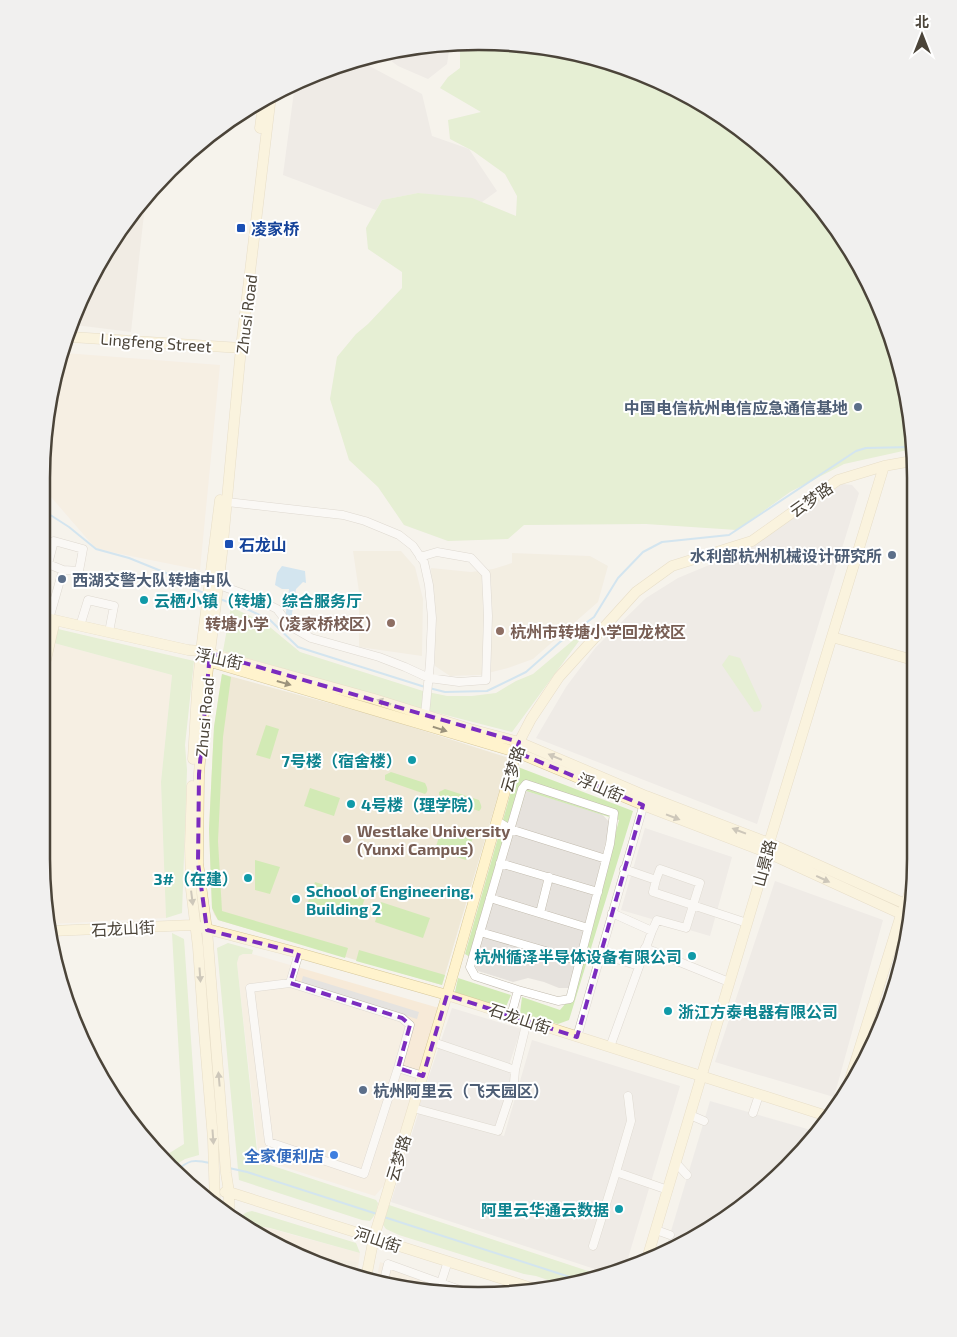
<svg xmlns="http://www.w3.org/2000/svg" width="957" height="1337" viewBox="0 0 957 1337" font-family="'Exo 2','Noto Sans SC',sans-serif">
<rect width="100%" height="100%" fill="#f6f3ec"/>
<path fill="#eae5da" d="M 145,205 L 131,332 L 75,325 L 100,260 Z"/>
<path fill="#f7ead8" d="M 65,353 L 220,365 L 200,570 L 96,549 L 51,497 L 41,496 L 41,478 L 50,393 Z
M 54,643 L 172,675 L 161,782 L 166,918 L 50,924 L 42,866 L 41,704 Z
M 243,954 L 252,954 L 439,1008 L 385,1184 L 375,1196 L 259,1159 L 237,963 L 239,956 Z
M 264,1227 L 360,1253 L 357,1275 L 285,1251 L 259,1233 L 260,1228 Z
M 380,1262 L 466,1290 L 393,1287 L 376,1281 Z"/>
<path fill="#e6e2dd" d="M 450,44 L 447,64 L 428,79 L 398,66 L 382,54 L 422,45 Z
M 358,60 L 422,94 L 432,136 L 469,149 L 497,191 L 482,202 L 418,193 L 382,200 L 376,210 L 283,175 L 295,84 L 338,64 Z
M 842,484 L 852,485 L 859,493 L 757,824 L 536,738 L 566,687 L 596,647 L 646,598 L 678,578 L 714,563 L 738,555 Z
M 526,791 L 602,814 L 610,823 L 571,988 L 559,988 L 544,982 L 528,978 L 513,982 L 478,971 L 474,964 Z
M 645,828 L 732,857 L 710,936 L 621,910 Z
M 775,881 L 883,920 L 834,1097 L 715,1062 Z
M 452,1008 L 521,1029 L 509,1065 L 514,1083 L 498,1131 L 419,1106 Z
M 532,1040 L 680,1086 L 625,1268 L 607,1273 L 391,1202 L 419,1111 L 504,1136 Z"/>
<path fill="#efe8d6" d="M 353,551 L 401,551 L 415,567 L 423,599 L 422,656 L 359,647 L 359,592 Z
M 512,553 L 590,556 L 608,566 L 598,602 L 533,659 L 508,668 L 480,675 L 450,676 L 435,666 L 431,568 L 471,572 L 493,569 L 512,563 Z
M 222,674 L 380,717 L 509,758 L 442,985 L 218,920 L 214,914 L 212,908 L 209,829 L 214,727 Z
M 294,1254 L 357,1262 L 355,1274 Z"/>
<path fill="#d2eab5" d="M 507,42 L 592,56 L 672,86 L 745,132 L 807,190 L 871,285 L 912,421 L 912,449 L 844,464 L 790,492 L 737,530 L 646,524 L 524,525 L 508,539 L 448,541 L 404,525 L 378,487 L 349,460 L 330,399 L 337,357 L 356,334 L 368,324 L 402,288 L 402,272 L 368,249 L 366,228 L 382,200 L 418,193 L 472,198 L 516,216 L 517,196 L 505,174 L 473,151 L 450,139 L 448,120 L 481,112 L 440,88 L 448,77 L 460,68 L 460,47 L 488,43 Z
M 231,607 L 265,623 L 300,652 L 423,691 L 447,696 L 472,696 L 496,693 L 516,681 L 533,674 L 590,626 L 512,732 L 430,711 L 223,651 Z
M 58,629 L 194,661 L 185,745 L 187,770 L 182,913 L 166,918 L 161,782 L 172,675 L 54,643 Z
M 729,655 L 740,658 L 762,706 L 760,711 L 754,712 L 722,665 Z
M 222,674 L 231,677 L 223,737 L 218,841 L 222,911 L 348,948 L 345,958 L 218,920 L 212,908 L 209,829 L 214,727 Z
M 266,725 L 279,729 L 270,759 L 256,755 Z
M 518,767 L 633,811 L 569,1020 L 558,1024 L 520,1013 L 522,997 L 560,1010 L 572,996 L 619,820 L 526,791 L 475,960 L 465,954 Z
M 391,772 L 425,783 C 427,787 429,791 425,794 L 385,780 L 385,775 Z
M 310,788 L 340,798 L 334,816 L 304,806 Z
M 445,789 L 479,800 C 481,805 483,808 479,811 L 439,798 L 439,792 Z
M 442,827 L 473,837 L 466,860 L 435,850 Z
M 255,860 L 280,867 L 270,894 L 255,890 Z
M 315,882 L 365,898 L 358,918 L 308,902 Z
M 381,902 L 430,918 L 423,938 L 375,922 Z
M 172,933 L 184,939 L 199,1155 L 185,1159 L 172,1167 L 163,1157 L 184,1144 Z
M 228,943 L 253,950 L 252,954 L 243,954 L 239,956 L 237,963 L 258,1161 L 376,1200 L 378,1203 C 377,1210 375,1216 370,1221 L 362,1220 L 239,1180 L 217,948 Z
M 359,950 L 445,975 L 442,985 L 356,961 Z
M 458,978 L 511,995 L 505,1009 L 455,992 Z
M 389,1205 L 600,1275 L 563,1285 L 536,1276 L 524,1274 L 399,1235 L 386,1229 L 383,1225 Z
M 252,1211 L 356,1243 L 360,1253 L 270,1228 L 264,1227 L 260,1228 L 259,1233 L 241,1221 C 241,1214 246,1212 252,1211 Z"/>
<path fill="#e5e3e0" d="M 303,976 L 419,1012 L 417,1019 L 301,983 Z
M 710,1101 L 818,1132 L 767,1187 L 665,1251 Z"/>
<path fill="#a9d4f2" d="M 282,566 L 305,571 L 306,583 L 303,582 L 296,589 L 290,626 L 285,620 L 289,589 L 282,589 L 275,585 L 277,573 Z"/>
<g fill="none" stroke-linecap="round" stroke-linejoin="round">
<path stroke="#a9d4f2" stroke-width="2" d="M 41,509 L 69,527 L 96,549 L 129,558 L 166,573 L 194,589 L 204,593
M 220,599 L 249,610 L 270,620 L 298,647 L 425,687
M 429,688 L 445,692 L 487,691 L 526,672 L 560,642 L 594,617 L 618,578 L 643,552 L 662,542 L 729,535 L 856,451 L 866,448 L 912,447
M 229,1168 L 247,1172 L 377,1214
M 176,1171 C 189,1160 193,1159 210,1163
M 384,1217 L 579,1280"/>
<defs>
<path id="street" d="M 222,501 L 227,502 L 343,515 L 365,521 L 399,535 L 413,546 L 424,562 L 429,585 L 432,618 L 430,663 L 425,715
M 219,585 L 255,598 L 277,609 L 290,626 L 311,638 L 379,657 L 405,667 L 429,678 L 459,682 L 486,680 L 488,616 L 486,574 L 471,558 L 437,552 L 420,557
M 49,619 L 63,570 L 48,564 L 54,541 L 83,549 L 79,571 L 63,570
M 80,626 L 88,600 L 114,606 L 109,632
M 497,821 L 510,829 L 606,859
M 500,863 L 598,892
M 624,869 L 656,880 L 653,892 L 747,923
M 490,898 L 588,928
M 540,913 L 549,877
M 612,913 L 652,931
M 480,932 L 580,961
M 645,948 L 729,982
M 600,954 L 639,966
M 290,983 L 402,1018 L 410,1025 L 398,1068 L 364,1174 L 269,1142 L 250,988 Z
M 290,983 L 299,953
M 511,1016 L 518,990 L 475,976 L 470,967 L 522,789 L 526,784 L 614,813 L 610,844 L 570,999 L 558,1001 L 518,990
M 577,1037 L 645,800
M 433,1042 L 515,1070 L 527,1021
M 610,1047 L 652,931 L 657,920 L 686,928 L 700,883 L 660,869 L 656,880
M 398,1068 L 423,1076
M 628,1096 L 631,1121 L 616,1172 L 668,1190
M 413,1108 L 498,1131 L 514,1083 L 515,1070
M 753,1113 L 759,1095
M 690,1115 L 704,1121
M 676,1163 L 687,1175
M 656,1230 L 670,1235
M 593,1246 L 616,1172
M 649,1253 L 656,1256
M 383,1284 L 388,1264 L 460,1290
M 439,1289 L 448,1261"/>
<path id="secondary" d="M 260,128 L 264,98
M 71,337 L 241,348
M 41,617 L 188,650 L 201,651 L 374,699 L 470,729 L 519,742 L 646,796 L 769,843 L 912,907
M 832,637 L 913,660
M 204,660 L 516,752 L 643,805 L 768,853 L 910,918
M 41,681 L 55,620
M 193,759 L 197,692 L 201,651 L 220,500
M 192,786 L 190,846 L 191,889 L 198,947 L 204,1031 L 213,1139 L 215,1204
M 51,931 L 192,925 L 299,953 L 447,995 L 830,1117
M 847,1089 L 901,915 L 906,904 L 915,874
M 225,1192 L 229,1192 L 541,1291
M 229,1213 L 229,1192 L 226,1173 L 207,930 L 198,863 L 199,774 L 206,685 L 222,553 L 241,348 L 271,95
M 646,1262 L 768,853 L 769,843 L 884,466
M 366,1278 L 374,1237 L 447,995 L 519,742 L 531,719 L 559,677 L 636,592 L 672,566 L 752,541 L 838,480 L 884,466 L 912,461"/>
</defs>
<use href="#street" stroke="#c2bbae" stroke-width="9"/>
<use href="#secondary" stroke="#d6c79b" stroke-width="11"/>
<use href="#street" stroke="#fff" stroke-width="8"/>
<use href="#secondary" stroke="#fff3cd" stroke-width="10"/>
</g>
<defs><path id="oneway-solid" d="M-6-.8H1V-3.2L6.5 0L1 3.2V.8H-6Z" transform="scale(1.25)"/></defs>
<g fill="#9c937c">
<use href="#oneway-solid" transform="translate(284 683) rotate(16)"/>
<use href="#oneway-solid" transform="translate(384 702) rotate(-163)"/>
<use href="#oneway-solid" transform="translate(440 729) rotate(17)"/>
<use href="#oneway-solid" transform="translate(555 757) rotate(-157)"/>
<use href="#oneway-solid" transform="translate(673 817) rotate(21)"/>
<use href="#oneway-solid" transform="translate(739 831) rotate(-159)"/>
<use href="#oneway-solid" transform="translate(823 879) rotate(25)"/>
<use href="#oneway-solid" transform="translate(192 898) rotate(83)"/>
<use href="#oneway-solid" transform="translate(200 975) rotate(86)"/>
<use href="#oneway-solid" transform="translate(219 1079) rotate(-95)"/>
<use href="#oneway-solid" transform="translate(213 1137) rotate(86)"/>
</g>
<path d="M0 0H957V1337H0ZM 210,653 L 519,742 L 516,752 L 643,805 L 577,1037 L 447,995 L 423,1076 L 398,1068 L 410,1025 L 402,1018 L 290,983 L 299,953 L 207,930 L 198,863 L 199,774 Z" fill="#f6f3ec" fill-opacity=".55" fill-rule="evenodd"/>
<path fill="none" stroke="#7b2cbf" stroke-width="4" stroke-dasharray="10 6" stroke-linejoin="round" d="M 210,653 L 519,742 L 516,752 L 643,805 L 577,1037 L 447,995 L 423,1076 L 398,1068 L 410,1025 L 402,1018 L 290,983 L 299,953 L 207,930 L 198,863 L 199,774 Z"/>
<g fill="#1a4fb4" stroke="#fff" stroke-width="2">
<rect x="236" y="223" width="10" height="10" rx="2.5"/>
<rect x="224" y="539" width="10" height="10" rx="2.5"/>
</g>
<g fill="#5c6f8a" stroke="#fff" stroke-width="2">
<circle cx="858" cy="407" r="5"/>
<circle cx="892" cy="555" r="5"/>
<circle cx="62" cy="579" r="5"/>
<circle cx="363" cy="1090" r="5"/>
</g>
<g fill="#0f9aa8" stroke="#fff" stroke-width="2">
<circle cx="144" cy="600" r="5"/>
<circle cx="412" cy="760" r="5"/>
<circle cx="351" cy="804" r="5"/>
<circle cx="248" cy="878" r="5"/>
<circle cx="296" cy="899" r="5"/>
<circle cx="692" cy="956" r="5"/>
<circle cx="668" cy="1011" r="5"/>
<circle cx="619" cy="1209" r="5"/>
</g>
<g fill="#8d6e63" stroke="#fff" stroke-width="2">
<circle cx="391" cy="623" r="5"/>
<circle cx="500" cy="631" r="5"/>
<circle cx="347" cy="839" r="5"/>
</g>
<circle fill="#3f7fe0" stroke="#fff" stroke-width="2" cx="334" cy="1155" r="5"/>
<g text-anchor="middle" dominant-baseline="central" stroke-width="4" stroke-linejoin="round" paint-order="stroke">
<g font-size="16" font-weight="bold" fill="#164399" stroke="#fff" text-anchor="start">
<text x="251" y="228">凌家桥</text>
<text x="239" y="544">石龙山</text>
</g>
<g font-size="16" fill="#4b4439" stroke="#fff">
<text transform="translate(246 314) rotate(-83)">Zhusi Road</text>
<text transform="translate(156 342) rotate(4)">Lingfeng Street</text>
<text transform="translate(811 499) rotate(-35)">云梦路</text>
<text transform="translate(219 658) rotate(12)">浮山街</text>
<text transform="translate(204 717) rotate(-85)">Zhusi Road</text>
<text transform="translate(512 769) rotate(-74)">云梦路</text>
<text transform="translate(601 787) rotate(23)">浮山街</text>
<text transform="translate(764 863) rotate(-75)">山景路</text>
<text transform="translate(123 928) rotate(-3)">石龙山街</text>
<text transform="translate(520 1018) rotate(18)">石龙山街</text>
<text transform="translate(398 1158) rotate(-73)">云梦路</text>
<text transform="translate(378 1239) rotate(18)">河山街</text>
</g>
<g font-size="16" font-weight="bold" fill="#4e5e75" stroke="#fff" text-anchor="end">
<text x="848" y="407">中国电信杭州电信应急通信基地</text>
<text x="882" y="555">水利部杭州机械设计研究所</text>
<text x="72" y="579" text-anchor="start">西湖交警大队转塘中队</text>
<text x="373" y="1090" text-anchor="start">杭州阿里云（飞天园区）</text>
</g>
<g font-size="16" font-weight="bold" fill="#0d838f" stroke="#fff" text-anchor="start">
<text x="154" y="600">云栖小镇（转塘）综合服务厅</text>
<text x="402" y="760" text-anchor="end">7号楼（宿舍楼）</text>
<text x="361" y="804">4号楼（理学院）</text>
<text x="238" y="878" text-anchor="end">3#（在建）</text>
<text x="306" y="890">School of Engineering,<tspan x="306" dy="18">Building 2</tspan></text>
<text x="682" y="956" text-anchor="end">杭州循泽半导体设备有限公司</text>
<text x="678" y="1011">浙江方泰电器有限公司</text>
<text x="609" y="1209" text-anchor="end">阿里云华通云数据</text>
</g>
<g font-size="16" font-weight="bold" fill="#785e54" stroke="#fff" text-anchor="start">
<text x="381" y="623" text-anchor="end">转塘小学（凌家桥校区）</text>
<text x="510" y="631">杭州市转塘小学回龙校区</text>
<text x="357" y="830">Westlake University<tspan x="357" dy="18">(Yunxi Campus)</tspan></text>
</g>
<g font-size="16" font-weight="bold" fill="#366cbe" stroke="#fff" text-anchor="end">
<text x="324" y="1155">全家便利店</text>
</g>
</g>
<path d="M0 0H957V1337H0ZM478 50H479A428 428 0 0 1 907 478V859A428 428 0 0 1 479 1287H478A428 428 0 0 1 50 859V478A428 428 0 0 1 478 50Z" fill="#f1f0ef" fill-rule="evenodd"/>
<path fill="none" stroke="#4b4439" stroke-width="2.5" d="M478 50H479A428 428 0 0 1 907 478V859A428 428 0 0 1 479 1287H478A428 428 0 0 1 50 859V478A428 428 0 0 1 478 50Z"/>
<g transform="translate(922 35)" stroke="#ffffff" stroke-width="4" paint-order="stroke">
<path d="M0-4L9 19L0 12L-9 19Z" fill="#4b4439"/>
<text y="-8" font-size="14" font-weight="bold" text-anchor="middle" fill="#4b4439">北</text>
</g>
</svg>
